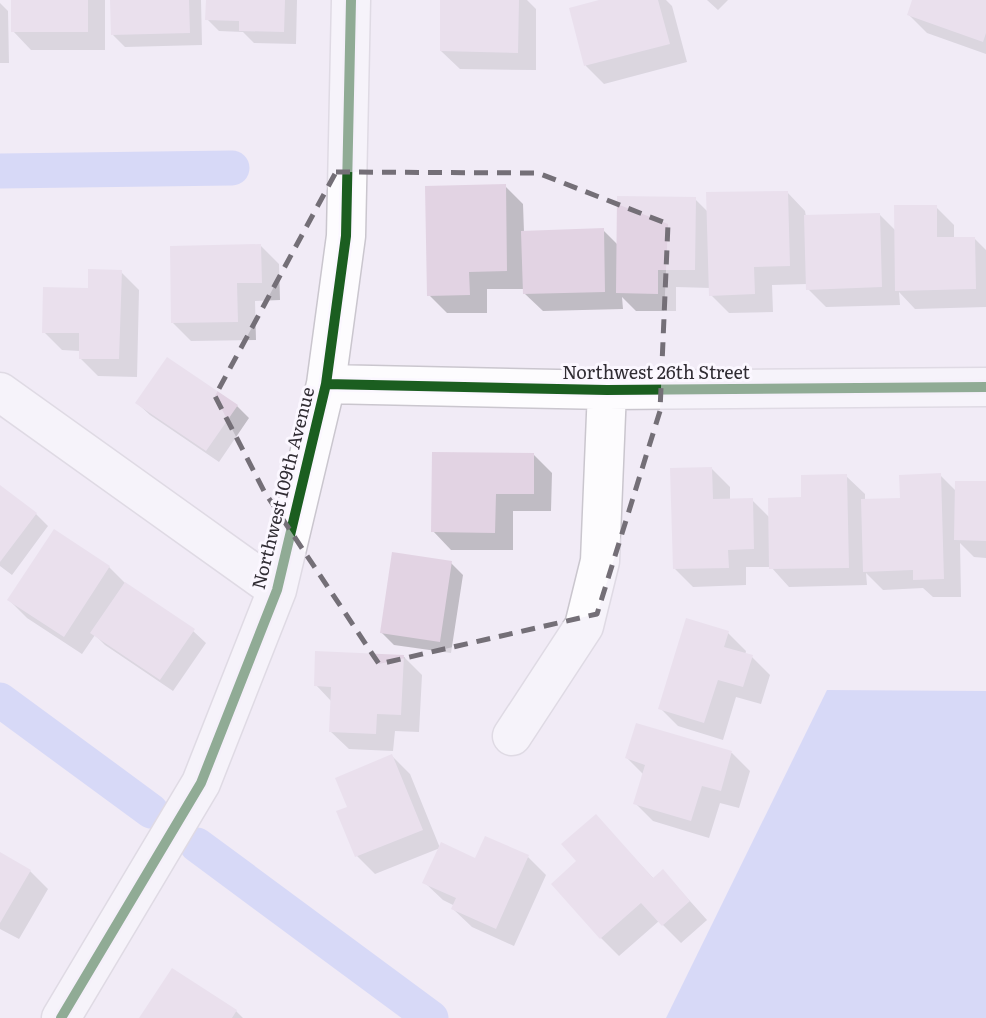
<svg xmlns="http://www.w3.org/2000/svg" width="986" height="1018" viewBox="0 0 986 1018" font-family="Literata,serif">
<rect width="100%" height="100%" fill="#f1ebf6"/>
<path fill="#b9c3f9" d="M 827,690 L 986,691 L 986,1018 L 666,1018 Z"/>
<path fill="#0003" d="M 13,0 L 105,0 L 105,50 L 31,50 L 13,31 Z
M 112,0 L 201,0 L 202,45 L 125,47 L 113,35 Z
M 208,0 L 297,0 L 296,44 L 254,43 L 243,32 L 219,31 L 207,19 Z
M 442,0 L 527,0 L 536,9 L 536,70 L 460,69 L 441,51 Z
M 606,0 L 666,0 L 672,6 L 687,62 L 604,84 L 586,66 L 571,9 Z
M 707,0 L 728,0 L 718,10 Z
M 914,0 L 986,0 L 986,54 L 927,33 L 909,15 Z
M 0,3 L 8,11 L 9,63 L 0,63 Z
M 505,186 L 523,204 L 524,232 L 603,230 L 619,246 L 695,199 L 708,212 L 787,192 L 805,211 L 806,217 L 879,214 L 896,231 L 936,207 L 954,225 L 954,239 L 975,239 L 986,250 L 986,307 L 915,309 L 899,292 L 900,305 L 826,307 L 808,289 L 807,284 L 772,285 L 773,312 L 729,313 L 711,295 L 711,288 L 676,287 L 676,311 L 636,311 L 622,297 L 623,309 L 543,311 L 524,293 L 524,289 L 487,289 L 487,313 L 447,313 L 429,295 Z
M 261,246 L 279,264 L 280,300 L 255,301 L 256,340 L 191,341 L 173,323 Z
M 121,272 L 139,290 L 137,377 L 98,376 L 80,358 L 80,351 L 62,350 L 44,332 L 89,290 Z
M 137,403 L 237,406 L 249,418 L 219,462 L 150,415 Z
M 534,455 L 552,473 L 551,511 L 513,511 L 513,550 L 451,550 L 433,531 Z
M 711,468 L 730,487 L 730,501 L 752,500 L 770,518 L 846,476 L 865,494 L 865,500 L 902,499 L 940,475 L 957,492 L 986,483 L 986,558 L 974,557 L 960,543 L 961,597 L 933,597 L 923,588 L 883,590 L 866,573 L 867,585 L 789,587 L 771,567 L 746,567 L 746,585 L 693,587 L 675,569 Z
M 0,488 L 36,514 L 48,526 L 12,575 L 0,566 Z
M 451,563 L 463,575 L 451,653 L 394,645 L 381,632 Z
M 109,567 L 128,586 L 193,631 L 206,643 L 173,691 L 105,645 L 95,635 L 82,654 L 27,618 L 9,600 Z
M 728,633 L 746,651 L 745,655 L 752,657 L 770,675 L 761,704 L 736,697 L 723,740 L 678,726 L 660,708 Z
M 404,657 L 422,675 L 419,732 L 395,731 L 393,751 L 349,749 L 330,731 L 332,702 L 316,685 Z
M 732,753 L 750,771 L 739,808 L 720,803 L 709,838 L 653,821 L 635,803 L 644,775 L 627,758 Z
M 392,756 L 410,774 L 440,848 L 476,861 L 528,857 L 546,875 L 514,946 L 472,927 L 453,909 L 455,906 L 443,900 L 424,882 L 440,848 L 375,874 L 357,856 L 349,809 Z
M 596,817 L 654,879 L 663,871 L 707,920 L 681,943 L 659,921 L 619,956 L 601,938 L 579,861 Z
M 0,854 L 30,871 L 48,889 L 19,939 L 0,929 Z
M 236,1011 L 243,1018 L 142,1018 Z"/>
<g fill="none" stroke-linecap="round" stroke-linejoin="round">
<path stroke="#b9c3f9" stroke-width="35" d="M 0,171 L 232,168
M 0,700 L 151,811
M 197,845 L 431,1018"/>
</g>
<path fill="#e2d3e3" d="M 11,0 L 88,0 L 88,32 L 11,32 Z
M 110,0 L 189,0 L 190,33 L 111,35 Z
M 206,0 L 285,0 L 284,32 L 239,31 L 239,21 L 205,20 Z
M 440,0 L 519,0 L 518,53 L 440,51 Z
M 599,0 L 658,0 L 670,44 L 584,66 L 569,8 Z
M 912,0 L 986,0 L 986,33 L 983,42 L 907,15 Z
M 506,184 L 507,271 L 469,272 L 470,295 L 427,296 L 425,186 Z
M 788,191 L 790,266 L 754,267 L 755,294 L 709,296 L 706,192 Z
M 617,196 L 696,197 L 695,270 L 658,270 L 658,294 L 616,293 Z
M 894,205 L 937,205 L 937,237 L 975,237 L 976,289 L 895,291 Z
M 880,213 L 882,287 L 806,290 L 804,215 Z
M 604,228 L 605,292 L 523,294 L 521,231 Z
M 261,244 L 262,283 L 237,283 L 238,322 L 171,323 L 170,246 Z
M 88,269 L 122,270 L 119,359 L 79,359 L 79,333 L 42,333 L 43,287 L 88,288 Z
M 167,357 L 238,405 L 206,451 L 135,403 Z
M 432,452 L 534,453 L 534,494 L 496,494 L 495,533 L 431,532 Z
M 712,467 L 713,499 L 753,498 L 754,549 L 728,550 L 729,568 L 673,569 L 670,468 Z
M 941,473 L 944,579 L 913,580 L 913,570 L 863,572 L 861,499 L 900,498 L 899,475 Z
M 847,474 L 849,568 L 769,569 L 768,498 L 801,497 L 801,475 Z
M 955,481 L 986,481 L 986,541 L 954,540 Z
M 0,485 L 37,513 L 0,562 Z
M 54,529 L 110,566 L 64,637 L 7,600 Z
M 392,552 L 452,561 L 440,642 L 380,633 Z
M 125,582 L 195,629 L 160,680 L 90,633 Z
M 686,618 L 729,631 L 724,647 L 753,655 L 743,687 L 718,680 L 704,723 L 658,709 Z
M 315,651 L 404,655 L 401,715 L 377,714 L 376,734 L 329,732 L 331,687 L 314,686 Z
M 636,723 L 732,751 L 721,791 L 702,786 L 691,821 L 633,804 L 645,765 L 625,758 Z
M 392,754 L 423,830 L 355,857 L 336,811 L 347,807 L 335,778 Z
M 596,814 L 653,878 L 663,869 L 690,901 L 662,926 L 641,903 L 600,939 L 551,884 L 576,861 L 561,844 Z
M 485,836 L 529,855 L 496,929 L 451,909 L 456,898 L 422,883 L 441,842 L 475,858 Z
M 0,852 L 31,870 L 0,923 Z
M 172,968 L 237,1010 L 232,1018 L 139,1018 Z"/>
<g fill="none" stroke-linecap="round" stroke-linejoin="round">
<defs>
<path id="minor" d="M 326,384 L 607,390 L 986,387
M 0,392 L 277,590
M 512,736 L 584,626 L 600,561 L 607,390
M 61,1018 L 201,783 L 277,590 L 326,384 L 346,236 L 351,0"/>
</defs>
<use href="#minor" stroke="#cac6ce" stroke-width="41"/>
<use href="#minor" stroke="#fdfcfe" stroke-width="38"/>
<defs>
<path id="cycleway" d="M 326,384 L 607,390 L 986,387
M 61,1018 L 201,783 L 277,590 L 326,384 L 346,236 L 351,0"/>
</defs>
<use href="#cycleway" stroke="#fbf7ff" stroke-width="15"/>
<use href="#cycleway" stroke="#1b5e20" stroke-width="10"/>
</g>
<path d="M0 0H986V1018H0ZM 336,172 L 538,173 L 668,224 L 660,411 L 597,614 L 379,664 L 264,491 L 215,396 Z" fill="#f1ebf6" fill-opacity=".55" fill-rule="evenodd"/>
<path fill="none" stroke="#746f77" stroke-width="5" stroke-dasharray="14 9" stroke-linejoin="round" d="M 336,172 L 538,173 L 668,224 L 660,411 L 597,614 L 379,664 L 264,491 L 215,396 Z"/>
<g text-anchor="middle" dominant-baseline="central" stroke-width="6" stroke-linejoin="round" paint-order="stroke">
<g font-size="18" fill="#302c33" stroke="#fbf7ff">
<text x="656" y="371">Northwest 26th Street</text>
<text transform="translate(282 488) rotate(-76)">Northwest 109th Avenue</text>
</g>
</g>
</svg>
